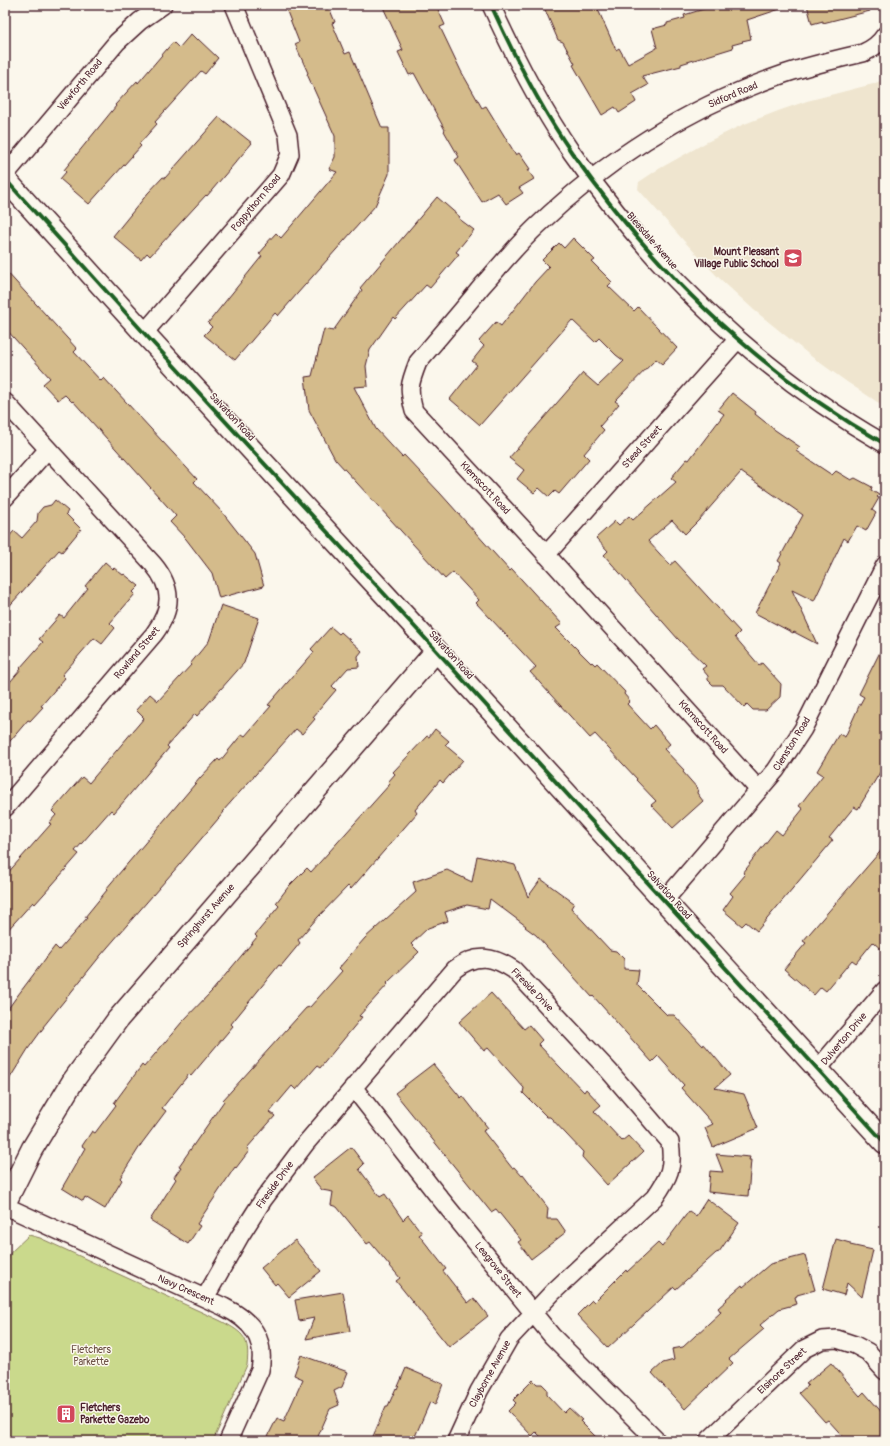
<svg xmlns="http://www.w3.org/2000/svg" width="890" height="1446" viewBox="0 0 890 1446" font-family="Pangolin,sans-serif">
<rect width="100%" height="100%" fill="#fbf7ec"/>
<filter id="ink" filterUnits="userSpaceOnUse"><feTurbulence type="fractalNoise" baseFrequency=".025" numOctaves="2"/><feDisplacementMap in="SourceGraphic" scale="8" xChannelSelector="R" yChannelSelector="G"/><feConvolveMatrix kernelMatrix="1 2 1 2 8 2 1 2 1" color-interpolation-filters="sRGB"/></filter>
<g filter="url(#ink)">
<path fill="#efe5cf" d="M 885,79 L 885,407 L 847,382 L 812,357 L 754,310 L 717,276 L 684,241 L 638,189 L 639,182 L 657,170 L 707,142 L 742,125 L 778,111 L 807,101 L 873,84 Z"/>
<path fill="#cad98c" stroke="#8a7c5c" d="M 29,1235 L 40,1238 L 221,1321 C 244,1333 250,1338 247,1365 L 213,1441 L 5,1441 L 5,1266 L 11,1252 Z"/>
<path fill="#d4bb8b" stroke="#4a1f2b" d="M 296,5 L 328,5 L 335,22 L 332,23 L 345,54 L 350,52 L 382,128 L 389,128 L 389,174 L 375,206 L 297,294 L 278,316 L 275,313 L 235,360 L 204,335 L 212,327 L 208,323 L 262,256 L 259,254 L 266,246 L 265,245 L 276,233 L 281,238 L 337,172 L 329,169 L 335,157 L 335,136 L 307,74 L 308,73 L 295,44 L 299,42 L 286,9 Z
M 382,5 L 436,5 L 445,25 L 440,27 L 461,71 L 482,108 L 486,106 L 516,155 L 519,153 L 530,169 L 528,170 L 534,179 L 519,188 L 523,193 L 506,204 L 498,193 L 482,202 L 455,160 L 459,157 L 444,131 L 445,130 L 414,73 L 409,75 L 398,52 L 403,50 Z
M 543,5 L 596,5 L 616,50 L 619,48 L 628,64 L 657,48 L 652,29 L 667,25 L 667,23 L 685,18 L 684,15 L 717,5 L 780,5 L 780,9 L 747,20 L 751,39 L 742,41 L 743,42 L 732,45 L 733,48 L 681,64 L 681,66 L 642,76 L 648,85 L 632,94 L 636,102 L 619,113 L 615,107 L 602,115 L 573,65 L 575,64 L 563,42 L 558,40 Z
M 807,5 L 869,5 L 870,11 L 823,23 L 823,21 L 812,24 Z
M 191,34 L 197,40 L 198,39 L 218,58 L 205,74 L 201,71 L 155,122 L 157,124 L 139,144 L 141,146 L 89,204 L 60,179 L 66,172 L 64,170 L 116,106 L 115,105 L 137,81 L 138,83 L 173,42 L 179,48 Z
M 219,117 L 252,143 L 207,196 L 206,195 L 150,256 L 147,253 L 141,260 L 113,236 L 148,193 L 163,177 L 165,178 Z
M 437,197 L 460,217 L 458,218 L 474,230 L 456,252 L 459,254 L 430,288 L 426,285 L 395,319 L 393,317 L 370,350 L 366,366 L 368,386 L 354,387 L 376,429 L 402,457 L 404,455 L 440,493 L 510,571 L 512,569 L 562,624 L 556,628 L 591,663 L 592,662 L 595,665 L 597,663 L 625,692 L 624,694 L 630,701 L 627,704 L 650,729 L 654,725 L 670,744 L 664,749 L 684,770 L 683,772 L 698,789 L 697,793 L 703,801 L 673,828 L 651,805 L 656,801 L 636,780 L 637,779 L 595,734 L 590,738 L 530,672 L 536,667 L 476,603 L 479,600 L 453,572 L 445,579 L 335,459 L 309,410 L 305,377 L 312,376 L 324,329 L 333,331 L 362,290 L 360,288 Z
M 573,238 L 595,260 L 592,262 L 612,282 L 608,286 L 634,311 L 638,307 L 677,348 L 662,364 L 656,359 L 615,401 L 619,404 L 600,426 L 604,430 L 584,454 L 589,459 L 559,494 L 555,491 L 549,497 L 539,488 L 534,493 L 517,479 L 524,470 L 509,458 L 583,373 L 598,386 L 624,361 L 616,355 L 599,338 L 595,342 L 572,320 L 480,425 L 450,399 L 477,365 L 472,361 L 484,346 L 479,341 L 496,322 L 501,326 L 535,282 L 549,267 L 542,260 L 559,243 L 564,248 Z
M 5,270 L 77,349 L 74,352 L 101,381 L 104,378 L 197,479 L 194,482 L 222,512 L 255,554 L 264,586 L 219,598 L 212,573 L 186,539 L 170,522 L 176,516 L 73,401 L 72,402 L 65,395 L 58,400 L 43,384 L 50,378 L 5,328 Z
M 732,393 L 756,412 L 755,414 L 775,430 L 800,447 L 796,451 L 832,475 L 836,471 L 851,480 L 855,478 L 872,487 L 871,490 L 879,495 L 877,497 L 879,498 L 872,510 L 876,513 L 866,531 L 857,526 L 848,541 L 844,538 L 814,601 L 792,590 L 817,644 L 794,632 L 793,633 L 755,613 L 781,563 L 778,561 L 803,515 L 741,472 L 699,520 L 685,534 L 672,520 L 648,541 L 670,565 L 675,561 L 740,632 L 735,637 L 759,665 L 762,663 L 781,684 L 780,697 L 766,710 L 753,710 L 747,704 L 744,707 L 723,685 L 713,685 L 708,680 L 708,676 L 702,669 L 706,666 L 678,639 L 604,555 L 608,551 L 596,538 L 615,521 L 619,525 L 629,516 L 633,520 L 676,482 L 671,478 L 687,459 L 689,460 L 724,414 L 718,410 Z
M 55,500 L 68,511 L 66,514 L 81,529 L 62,552 L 59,550 L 5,611 L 5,541 L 14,531 L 22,538 L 37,521 L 38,513 L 43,507 L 51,505 Z
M 105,562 L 113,569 L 114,568 L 123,575 L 124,574 L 139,586 L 133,592 L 135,594 L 110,623 L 115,628 L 102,644 L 94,638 L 62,675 L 65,678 L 41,706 L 43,707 L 30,721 L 28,720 L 5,747 L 5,688 L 21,669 L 20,668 L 43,642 L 39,639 L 60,615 L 64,618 L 88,588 L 85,586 Z
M 221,605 L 259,618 L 244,663 L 197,716 L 195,714 L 167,746 L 169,748 L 114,813 L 111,810 L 75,851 L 79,854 L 52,885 L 35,904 L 33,902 L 5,933 L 5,876 L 51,824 L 49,823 L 56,815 L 52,811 L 82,777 L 89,783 L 144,718 L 136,710 L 150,694 L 158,701 L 191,665 L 190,664 L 209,641 Z
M 331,627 L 339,634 L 341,632 L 362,651 L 358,656 L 359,667 L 348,668 L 332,686 L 336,690 L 313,717 L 315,719 L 302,734 L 296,729 L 223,811 L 224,812 L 179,865 L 101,955 L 43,1027 L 44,1027 L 28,1049 L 5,1086 L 5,1013 L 15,999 L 55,946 L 59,950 L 87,918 L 85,917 L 107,890 L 106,889 L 200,778 L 218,759 L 220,761 L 242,734 L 245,736 L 271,706 L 268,705 L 314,652 L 311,649 Z
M 885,642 L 885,764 L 858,809 L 854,807 L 829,838 L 833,840 L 757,931 L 746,922 L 742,926 L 723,910 L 733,896 L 730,893 L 745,875 L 743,873 L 750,864 L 749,864 L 776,830 L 782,835 L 803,809 L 799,806 L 823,775 L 817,771 L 839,734 L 845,737 L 859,706 L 864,697 L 859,694 Z
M 435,729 L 449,741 L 445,745 L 463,760 L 443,783 L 440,780 L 415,810 L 417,813 L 351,889 L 348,886 L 318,917 L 298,940 L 300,943 L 281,966 L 279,965 L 231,1024 L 233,1026 L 191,1076 L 189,1074 L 162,1108 L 166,1111 L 142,1143 L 120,1178 L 122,1180 L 105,1209 L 85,1197 L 83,1201 L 62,1188 L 85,1148 L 82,1146 L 92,1131 L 95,1133 L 116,1105 L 114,1103 L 142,1065 L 144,1067 L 182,1022 L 212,991 L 257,937 L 255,935 L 279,906 L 276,903 L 289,886 L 307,868 L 311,872 L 390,784 L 388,782 L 395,774 L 393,772 L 427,736 L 429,737 Z
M 885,846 L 885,953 L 873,942 L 856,963 L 852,960 L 826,991 L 821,987 L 814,995 L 784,969 L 806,943 L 803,941 Z
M 477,856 L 515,865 L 528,897 L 541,879 L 574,903 L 571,908 L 610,950 L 616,951 L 624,959 L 624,969 L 639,970 L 637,985 L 667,1015 L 674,1015 L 703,1046 L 704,1044 L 730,1075 L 715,1088 L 744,1094 L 758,1128 L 713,1147 L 705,1128 L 713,1124 L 681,1088 L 684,1085 L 658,1056 L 652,1062 L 593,996 L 592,997 L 536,935 L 525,927 L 526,926 L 490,899 L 488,909 L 467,905 L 445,912 L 448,921 L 428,928 L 411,944 L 419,952 L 387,983 L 388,984 L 359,1016 L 362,1017 L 320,1068 L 317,1066 L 296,1090 L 292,1086 L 270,1112 L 275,1116 L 247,1148 L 249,1151 L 236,1168 L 235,1167 L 197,1224 L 200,1226 L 188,1244 L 150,1220 L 176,1179 L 174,1177 L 181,1167 L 179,1166 L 224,1101 L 223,1100 L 306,1008 L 310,1007 L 342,971 L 339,968 L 365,938 L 416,892 L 413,882 L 447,870 L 472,882 Z
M 491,993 L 524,1029 L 529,1025 L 542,1040 L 538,1044 L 584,1092 L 586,1089 L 601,1105 L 594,1111 L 622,1141 L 628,1136 L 643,1152 L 607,1185 L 582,1157 L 583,1152 L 550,1117 L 547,1117 L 523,1093 L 524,1088 L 488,1048 L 484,1051 L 459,1022 Z
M 433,1064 L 461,1098 L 463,1096 L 488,1128 L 483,1131 L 512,1168 L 514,1167 L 522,1176 L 523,1175 L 548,1208 L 547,1219 L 557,1219 L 566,1232 L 531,1259 L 518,1242 L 521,1240 L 496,1209 L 491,1212 L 395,1093 Z
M 351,1147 L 364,1164 L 359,1169 L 380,1197 L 385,1194 L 403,1220 L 408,1215 L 422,1233 L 419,1235 L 446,1269 L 443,1271 L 468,1303 L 474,1298 L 488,1316 L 449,1347 L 396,1281 L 400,1278 L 370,1242 L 367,1244 L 337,1207 L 331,1205 L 333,1192 L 322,1190 L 312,1178 Z
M 716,1154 L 750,1157 L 749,1160 L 751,1160 L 748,1196 L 708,1192 L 710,1171 L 723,1172 Z
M 707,1199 L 739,1223 L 719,1252 L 716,1253 L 676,1289 L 674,1287 L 608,1348 L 577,1315 L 592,1300 L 594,1302 L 626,1270 L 627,1272 L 658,1243 L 662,1247 L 689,1211 L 696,1216 Z
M 836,1239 L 850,1243 L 850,1245 L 873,1250 L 862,1297 L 847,1283 L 844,1295 L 823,1289 Z
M 295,1240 L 321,1271 L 289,1297 L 277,1283 L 275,1285 L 261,1268 Z
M 805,1255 L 815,1290 L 797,1295 L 797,1296 L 795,1297 L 797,1304 L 779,1309 L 760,1325 L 764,1329 L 729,1359 L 733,1363 L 685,1409 L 652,1373 L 663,1363 L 674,1360 L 672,1349 L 683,1347 L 721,1312 L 718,1308 L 727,1300 L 726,1299 L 742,1285 L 743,1287 L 770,1264 Z
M 343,1292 L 350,1331 L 306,1339 L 314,1318 L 299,1321 L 295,1300 Z
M 301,1355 L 348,1372 L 342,1387 L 334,1391 L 339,1405 L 330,1409 L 316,1441 L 279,1441 L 268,1436 L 277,1418 L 284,1421 L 303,1379 L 294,1375 Z
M 831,1363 L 860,1396 L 864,1392 L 885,1416 L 885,1441 L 847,1441 L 828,1420 L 825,1422 L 799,1393 L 808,1385 L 806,1384 Z
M 406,1368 L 443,1384 L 435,1405 L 430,1402 L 413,1441 L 371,1441 L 386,1406 L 388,1406 L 396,1388 L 397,1389 Z
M 533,1380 L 537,1384 L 542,1384 L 547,1389 L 547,1395 L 564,1413 L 569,1408 L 582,1420 L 580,1421 L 600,1441 L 545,1441 L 536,1432 L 532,1436 L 508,1411 L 516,1403 L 513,1400 Z"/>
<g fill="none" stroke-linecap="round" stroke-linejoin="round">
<defs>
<path id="minor" d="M 491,5 C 514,56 540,107 572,153 C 655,271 759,372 885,444
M 5,175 L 117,42 L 140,21 L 163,5
M 144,333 L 281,175 L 290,154 L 288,135 L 234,5
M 5,402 L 153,564 C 173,588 173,608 154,634 L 5,808
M 5,498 L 48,449
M 546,555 L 738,339
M 759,790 L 525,531 L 414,411 C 408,388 409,385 418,362 C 439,337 461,312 482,286 C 500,266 517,245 537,226 C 608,158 691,106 784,74 C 810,65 837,59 863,53 C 872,49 880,43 885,35
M 664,901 L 776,770 L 803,729 L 885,565
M 818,1069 L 885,990
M 353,1087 L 435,1192 L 552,1336 L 657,1441
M 5,1206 L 224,1307 C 252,1321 266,1338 260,1370 L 228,1441
M 205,1298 L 240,1236 L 263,1200 L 306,1143 L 455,969 C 476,953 493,956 514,970 L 609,1071 L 670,1142 C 674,1167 669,1177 655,1197 L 553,1292 L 509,1339 L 479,1391 L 456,1441
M 708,1441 L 804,1349 L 822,1340 L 837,1339 L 855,1345 L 868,1352 L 885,1371"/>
<path id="tertiary" d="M 5,179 L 144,333 L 413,625 L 885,1143
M 5,1203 L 32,1149 L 73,1081 L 118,1019 L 436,651"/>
</defs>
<use href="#minor" stroke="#4a1f2b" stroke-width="20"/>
<use href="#tertiary" stroke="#4a1f2b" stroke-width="24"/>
<use href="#minor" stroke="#fbf7ec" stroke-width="17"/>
<use href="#tertiary" stroke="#fbf7ec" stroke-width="21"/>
<defs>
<path id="cycleway" d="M 491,5 C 514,56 540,107 572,153 C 655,271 759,372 885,444
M 5,179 L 144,333 L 413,625 L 885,1143"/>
</defs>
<use href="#cycleway" stroke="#fbf7ec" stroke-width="6"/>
<use href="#cycleway" stroke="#1b5e20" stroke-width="4"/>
</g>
</g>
<defs>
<symbol id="school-square" viewBox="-11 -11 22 22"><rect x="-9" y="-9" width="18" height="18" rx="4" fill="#d1495b" stroke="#fbf7ec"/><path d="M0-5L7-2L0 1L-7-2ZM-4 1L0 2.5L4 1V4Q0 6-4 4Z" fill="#fff"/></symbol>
<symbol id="building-square" viewBox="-11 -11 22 22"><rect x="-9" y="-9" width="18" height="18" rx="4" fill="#d1495b" stroke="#fbf7ec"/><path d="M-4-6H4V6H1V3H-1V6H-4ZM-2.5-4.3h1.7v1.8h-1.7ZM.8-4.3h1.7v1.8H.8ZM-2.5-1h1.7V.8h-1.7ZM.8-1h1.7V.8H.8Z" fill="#fff"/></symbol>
</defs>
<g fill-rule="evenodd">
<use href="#school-square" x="782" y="247" width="22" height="22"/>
<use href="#building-square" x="55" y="1403" width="22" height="22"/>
</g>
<g text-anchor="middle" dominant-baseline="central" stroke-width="3" stroke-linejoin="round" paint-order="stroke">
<g font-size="10" fill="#4a1f2b" stroke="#fbf7ec">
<text transform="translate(80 85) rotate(-50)">Viewforth Road</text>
<text transform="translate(733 95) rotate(-23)">Sidford Road</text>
<text transform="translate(256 203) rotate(-50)">Poppythorn Road</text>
<text transform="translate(652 241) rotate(49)">Bleasdale Avenue</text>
<text transform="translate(232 417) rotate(47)">Salvation Road</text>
<text transform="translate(642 447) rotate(-48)">Stead Street</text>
<text transform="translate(485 488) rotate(47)">Klemscott Road</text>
<text transform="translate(137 653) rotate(-50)">Rowland Street</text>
<text transform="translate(451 655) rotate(48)">Salvation Road</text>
<text transform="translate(703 727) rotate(48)">Klemscott Road</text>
<text transform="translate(792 744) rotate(-58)">Clenston Road</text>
<text transform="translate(669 895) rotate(48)">Salvation Road</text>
<text transform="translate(206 916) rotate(-49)">Springhurst Avenue</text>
<text transform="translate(532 990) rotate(46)">Fireside Drive</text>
<text transform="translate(844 1039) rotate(-50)">Dulverton Drive</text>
<text transform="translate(275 1185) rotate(-54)">Fireside Drive</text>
<text transform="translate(498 1270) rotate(51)">Leagrove Street</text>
<text transform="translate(186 1290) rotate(24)">Navy Crescent</text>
<text transform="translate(782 1371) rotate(-43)">Elsinore Street</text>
<text transform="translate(490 1374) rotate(-61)">Clayborne Avenue</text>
</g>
<g font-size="10" font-weight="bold" fill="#4a1f2b" stroke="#fbf7ec" text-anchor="end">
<text x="779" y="252">Mount Pleasant<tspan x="779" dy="12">Village Public School</tspan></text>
<text x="80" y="1408" text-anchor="start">Fletchers<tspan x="80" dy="12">Parkette Gazebo</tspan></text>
</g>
<g font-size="10" fill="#6a4e43" stroke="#fbf7ec">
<text x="91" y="1350">Fletchers<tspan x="91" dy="12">Parkette</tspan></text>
</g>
</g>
<rect width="890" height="1446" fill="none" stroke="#fbf7ec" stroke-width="20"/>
<rect x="10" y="10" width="870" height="1426" fill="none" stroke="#4a1f2b" stroke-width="1.5" filter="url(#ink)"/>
</svg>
